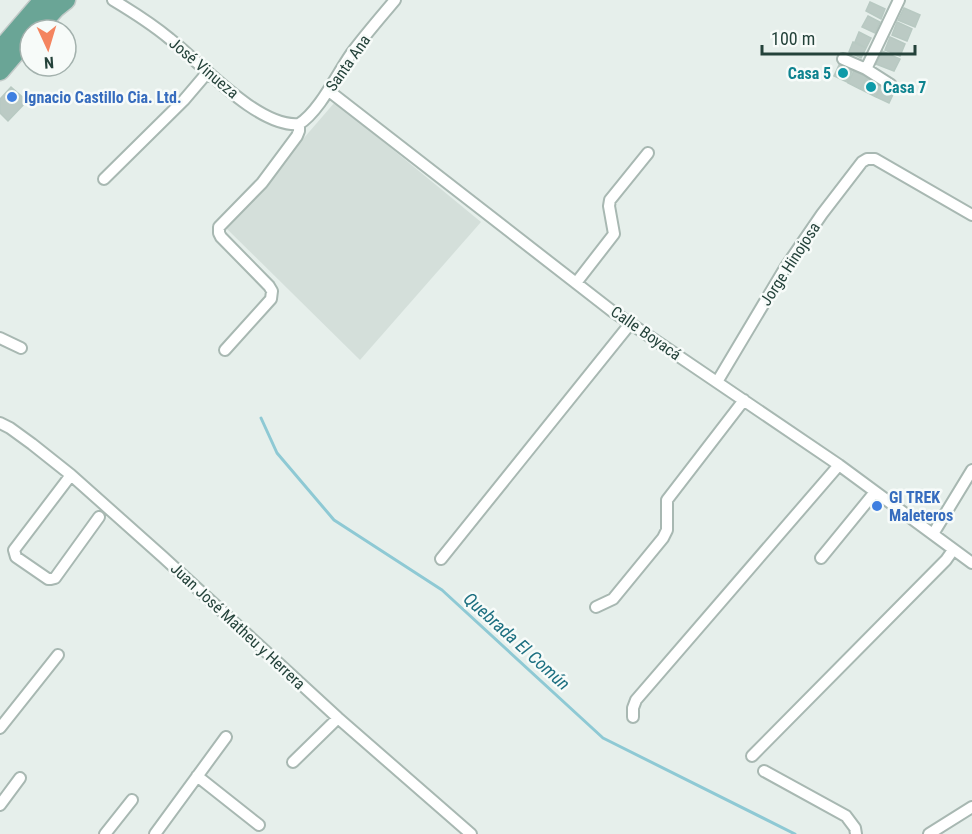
<svg xmlns="http://www.w3.org/2000/svg" width="972" height="834" viewBox="0 0 972 834" font-family="'Roboto Condensed',sans-serif">
<rect width="100%" height="100%" fill="#e6efeb"/>
<path fill="#d4dfda" d="M 335,102 L 481,222 L 360,360 L 226,228 Z"/>
<g fill="none" stroke-linecap="round" stroke-linejoin="round">
<path stroke="#8ec9d4" stroke-width="3" d="M 261,418 L 277,453 L 334,520 L 442,590 L 603,738 L 795,834"/>
</g>
<path fill="#bbcac4" stroke="#b8c9c2" stroke-width="1.5" d="M 870,2 L 885,9 L 881,19 L 866,11 Z
M 904,8 L 920,15 L 915,27 L 898,20 Z
M 868,16 L 880,22 L 875,33 L 862,27 Z
M 897,22 L 912,29 L 907,41 L 892,35 Z
M 859,32 L 871,38 L 866,48 L 855,42 Z
M 890,37 L 905,44 L 900,56 L 885,50 Z
M 853,42 L 866,48 L 861,58 L 849,52 Z
M 882,51 L 900,59 L 894,71 L 876,64 Z
M 840,63 L 853,69 L 847,82 L 834,76 Z
M 854,71 L 867,77 L 860,89 L 848,83 Z
M 867,77 L 882,84 L 876,97 L 860,89 Z
M 882,84 L 895,90 L 889,103 L 876,97 Z
M 11,87 L 27,101 L 8,121 L 0,113 L 0,99 Z"/>
<g fill="none" stroke-linecap="round" stroke-linejoin="round">
<defs>
<path id="street" d="M 113,0 C 133,12 152,24 170,39 C 201,63 258,128 299,124
M 843,59 L 866,69 L 891,85
M 866,69 L 899,0
M 329,91 L 612,311 L 839,465 L 972,563
M 299,124 C 319,112 337,74 351,54 C 365,35 380,18 395,0
M 104,179 L 184,100 L 207,73
M 576,283 L 614,234 L 609,206 L 610,200 L 648,153
M 0,338 L 21,348
M 225,350 L 271,299 L 272,291 L 269,286 L 221,237 L 219,233 L 219,227 L 262,183 L 297,136 L 299,131 L 299,124
M 717,382 L 785,268 L 822,214 L 862,162 L 867,159 L 875,159 L 972,215
M 0,423 L 10,428 L 32,444 L 71,475 L 163,557 L 338,718 L 471,834
M 71,475 L 14,550 L 16,557 L 48,579 L 51,579 L 55,578 L 99,517
M 933,534 L 972,470
M 821,558 L 875,492
M 441,559 L 630,324
M 596,607 L 613,599 L 663,538 L 667,530 L 667,500 L 744,400
M 633,717 L 633,708 L 636,700 L 839,465
M 0,728 L 58,655
M 752,756 L 946,560 L 953,550
M 293,762 L 338,718
M 764,771 L 846,816 L 855,828 L 856,834
M 197,776 L 259,825
M 0,805 L 20,778
M 105,834 L 132,800
M 155,834 L 226,737
M 929,834 L 972,807"/>
<path id="primary" d="M 36,30 L 56,8 L 66,0
M 0,50 L 43,0
M 0,71 L 30,36"/>
</defs>
<use href="#street" stroke="#a8b8b2" stroke-width="14"/>
<use href="#primary" stroke="#c2cac8" stroke-width="21"/>
<use href="#street" stroke="#fff" stroke-width="10"/>
<use href="#primary" stroke="#6aa596" stroke-width="18"/>
</g>
<g fill="#0f9aa8" stroke="#f7fbf9" stroke-width="2">
<circle cx="843" cy="73" r="6"/>
<circle cx="871" cy="87" r="6"/>
</g>
<g fill="#3f7fe0" stroke="#f7fbf9" stroke-width="2">
<circle cx="12" cy="97" r="6"/>
<circle cx="877" cy="506" r="6"/>
</g>
<g text-anchor="middle" dominant-baseline="central" stroke-width="5" stroke-linejoin="round" paint-order="stroke">
<g font-size="16" fill="#24423a" stroke="#f7fbf9">
<text transform="translate(348 63) rotate(-55)">Santa Ana</text>
<text transform="translate(204 68) rotate(40)">José Vinueza</text>
<text transform="translate(790 264) rotate(-57)">Jorge Hinojosa</text>
<text transform="translate(646 333) rotate(35)">Calle Boyacá</text>
<text transform="translate(238 626) rotate(43)">Juan José Matheu y Herrera</text>
</g>
<g font-size="16" font-weight="bold" fill="#0d838f" stroke="#f7fbf9" text-anchor="end">
<text x="831" y="73">Casa 5</text>
<text x="883" y="87" text-anchor="start">Casa 7</text>
</g>
<g font-size="16" font-weight="bold" fill="#366cbe" stroke="#f7fbf9" text-anchor="start">
<text x="24" y="97">Ignacio Castillo Cia. Ltd.</text>
<text x="889" y="497">GI TREK<tspan x="889" dy="18">Maleteros</tspan></text>
</g>
<g font-size="18" font-style="italic" fill="#1c6f80" stroke="#f7fbf9">
<text transform="translate(517 641) rotate(42)">Quebrada El Común</text>
</g>
</g>
<g transform="translate(48 48) rotate(176)"><circle r="28" fill="#f7fbf9" stroke="#a3b1ad" stroke-width="1.5"/>
<path d="M0-4.5L10 22L0 15L-10 22Z" fill="#f4845f"/>
<text y="-9" font-size="16" font-weight="bold" text-anchor="middle" fill="#24423a">N</text>
</g>
<path d="M762 45v9h153v-9" fill="none" stroke="#24423a" stroke-width="3"/>
<text x="771" y="45" font-size="18" fill="#24423a" stroke="#f7fbf9" stroke-width="4.5" paint-order="stroke">100 m</text>
</svg>
